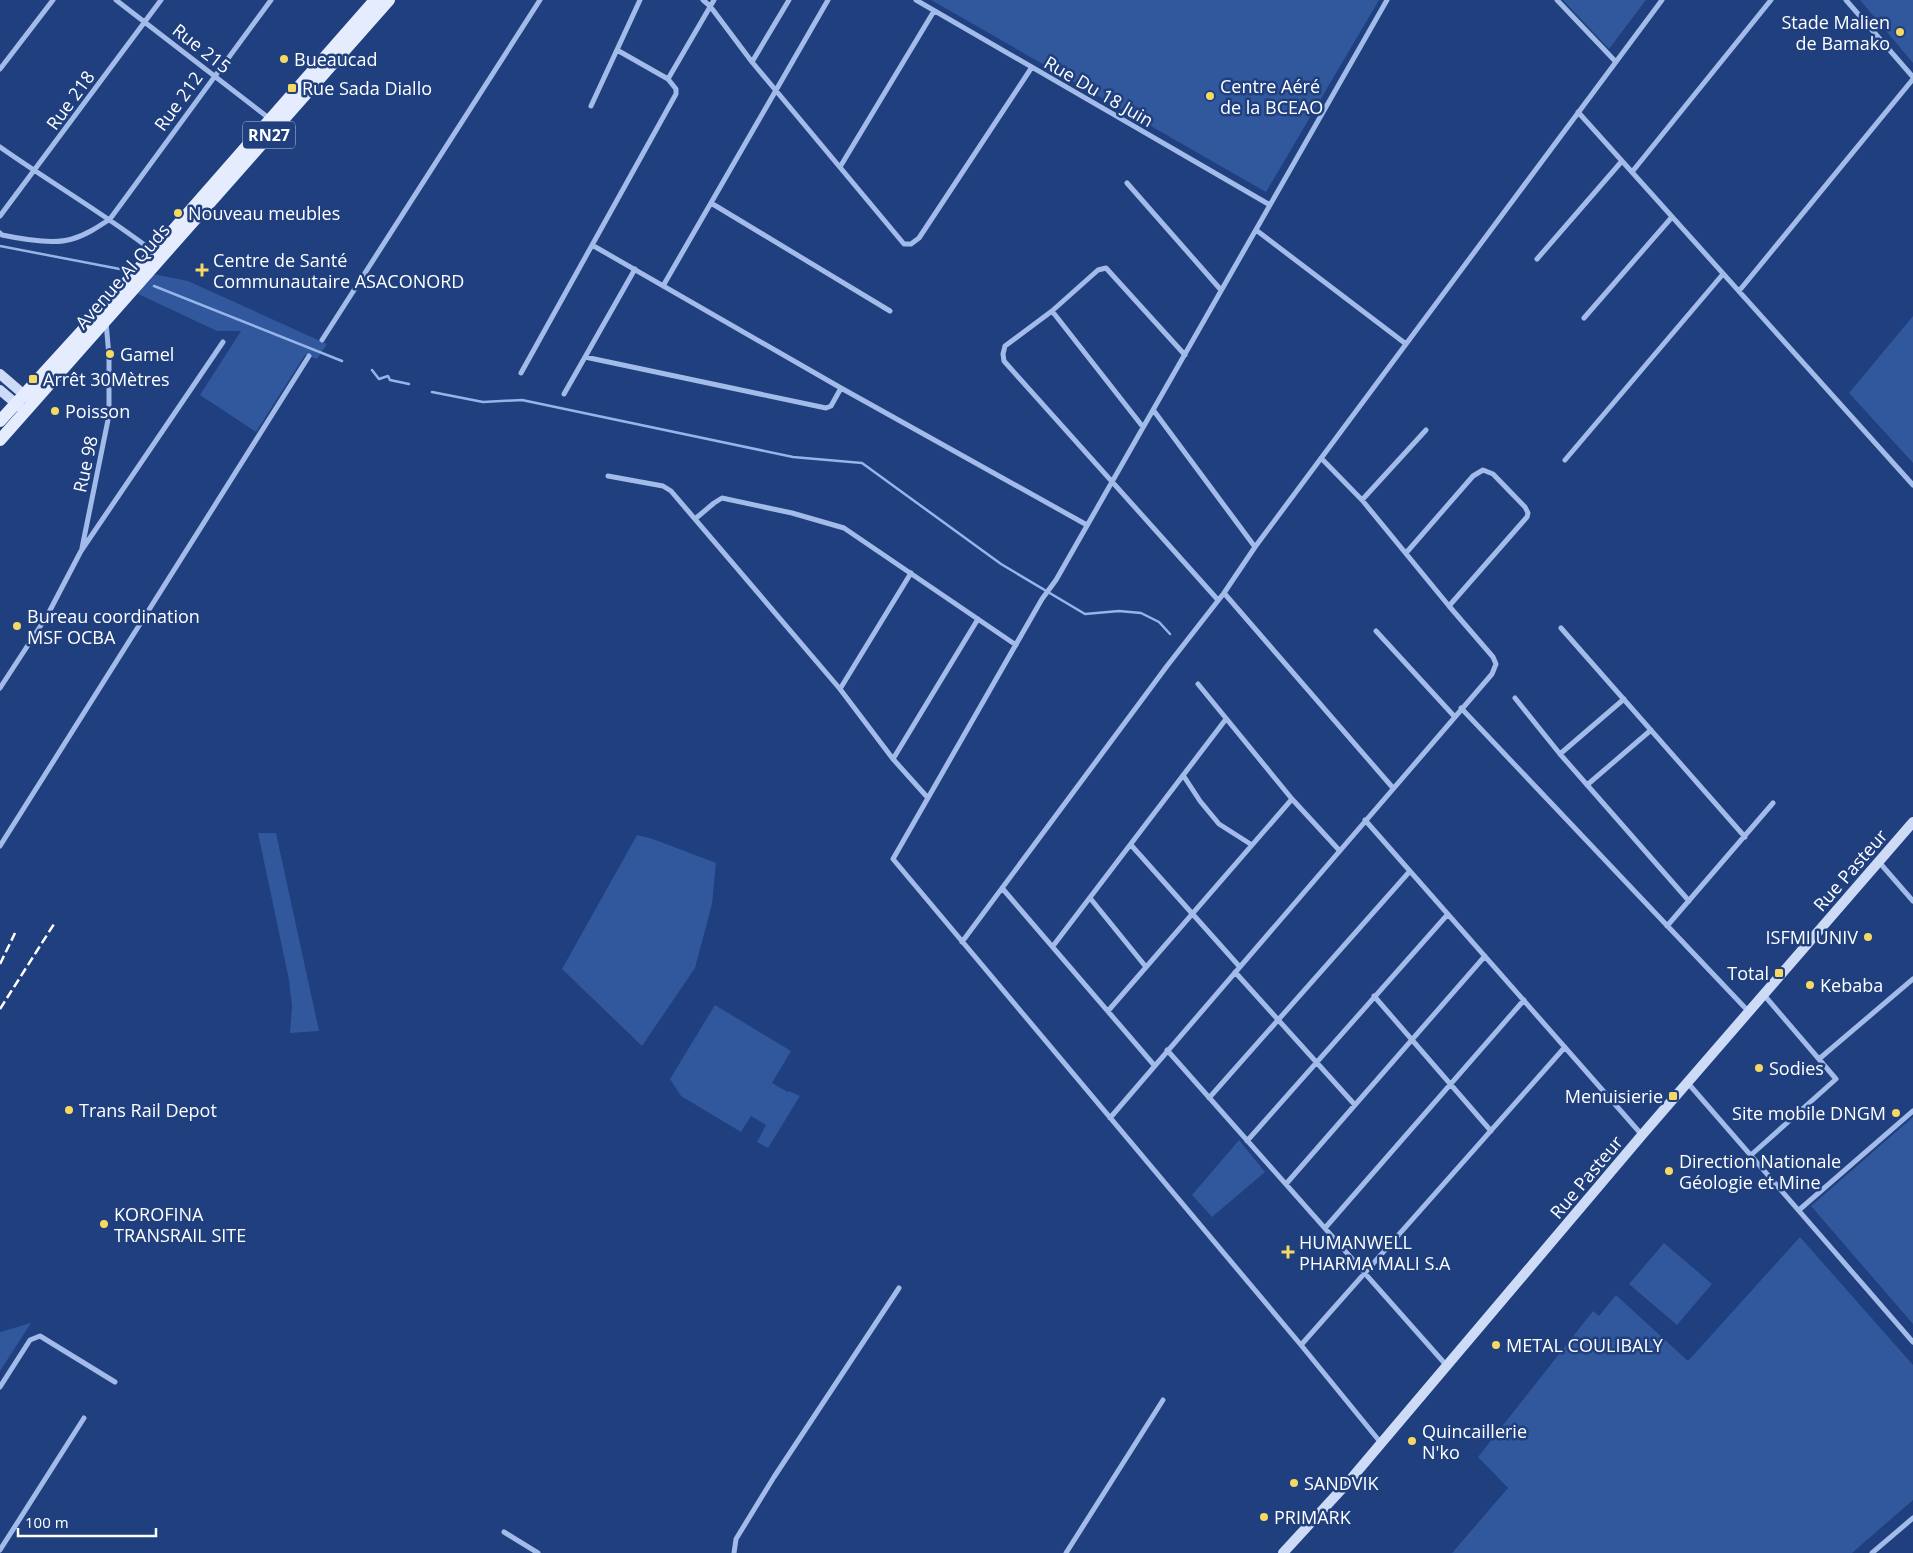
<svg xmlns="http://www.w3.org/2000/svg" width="1913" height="1553" viewBox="0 0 1913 1553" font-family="'Open Sans',sans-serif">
<rect width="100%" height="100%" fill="#1f3f7e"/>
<path fill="#31579c" d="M 931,0 L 1379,0 L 1266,192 Z
M 1563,0 L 1646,0 L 1609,49 Z
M 1860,0 L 1913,0 L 1913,63 Z
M 153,274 L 188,281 L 327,344 L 317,359 L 305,355 L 256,432 L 200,395 L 241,331 L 217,331 L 136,293 Z
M 1913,316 L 1913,463 L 1849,393 Z
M 258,833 L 276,833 L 319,1031 L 290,1033 L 292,1007 L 289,980 Z
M 637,835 L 653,839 L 716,863 L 712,904 L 695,968 L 642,1046 L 562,969 Z
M 715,1005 L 791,1051 L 772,1083 L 788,1092 L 789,1091 L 800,1096 L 768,1148 L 757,1142 L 766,1125 L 751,1116 L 741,1132 L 681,1096 L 670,1079 Z
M 1913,1117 L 1913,1324 L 1811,1206 Z
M 1239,1140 L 1265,1172 L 1212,1217 L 1192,1195 Z
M 1800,1237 L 1913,1365 L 1913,1500 L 1852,1553 L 1452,1553 L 1508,1488 L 1478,1457 L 1593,1311 L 1599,1316 L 1616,1295 L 1688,1361 Z
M 1664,1243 L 1712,1284 L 1677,1325 L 1629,1284 Z
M 31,1323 L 0,1371 L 0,1332 Z"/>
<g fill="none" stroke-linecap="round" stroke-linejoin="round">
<path stroke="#96b4e9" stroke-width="2.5" d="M 0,246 L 125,270
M 154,286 L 342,361
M 372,370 L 379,379 L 388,376 L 390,380 L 409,384
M 432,392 L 483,402 L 522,400 L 793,457 L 862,463 L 1001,564 L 1085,614 L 1119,611 L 1141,613 L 1159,622 L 1170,634"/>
<path stroke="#a2bbe8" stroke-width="5" d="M 116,0 L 270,119
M 703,0 L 710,6 L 752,62 L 904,244 L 911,244 L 919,238 L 1032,67
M 916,0 L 1270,205
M 1557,0 L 1616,62
M 1846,0 L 1913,77
M 752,62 L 789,0
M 0,69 L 53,0
M 668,79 L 714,0
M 591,106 L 640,0
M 1578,112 L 1913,485
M 0,147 C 51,183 105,214 154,252
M 840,167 L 934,11
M 1632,172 L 1771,0
M 1127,183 L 1221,290
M 711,203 L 890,311
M 0,216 L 161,0
M 1256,230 L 1406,344
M 0,233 L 2,235 C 21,239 53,245 72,239 C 86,235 98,227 110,219 L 271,0
M 592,245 L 841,388 L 1087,525
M 1537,259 L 1622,161
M 663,286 L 828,0
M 1739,291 L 1913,79
M 1052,311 L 1143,427
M 1584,318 L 1672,217
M 322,340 L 540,0
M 1185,355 L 1106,268 L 1098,270 L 1052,311 L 1005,346 L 1003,354 L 1004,361 L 1218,600
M 585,357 L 826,408 L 831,406 L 841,388
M 521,373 L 676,94 L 676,89 L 668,79 L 617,50
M 564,394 L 635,269
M 1154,411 L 1255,547
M 1565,460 L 1723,274
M 608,476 L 663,486 L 671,491 L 840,689
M 1362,500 L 1426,430
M 695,519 L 714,503 L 722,498 L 792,513 L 844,528 L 1016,645
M 82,548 L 109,415 L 109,356 L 106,322
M 1406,553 L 1473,476 L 1483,470 L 1493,474 L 1525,507 L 1528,513 L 1527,517 L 1449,606
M 1224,593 L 1393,788
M 1561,628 L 1745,837
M 1376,631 L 1454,716
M 1198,684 L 1292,799 L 1339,850
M 0,688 L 47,616 L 81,551 L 223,342
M 1515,698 L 1560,754 L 1689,901
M 1461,708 L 1749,1012
M 1560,754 L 1624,699
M 893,759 L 840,689 L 911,573
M 1183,775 L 1200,801 L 1219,824 L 1252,845
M 1587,785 L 1651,730
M 928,798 L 893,759 L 978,619
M 1365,820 L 1642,1135
M 1131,845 L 1239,966
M 0,846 L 309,356
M 1879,862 L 1913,901
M 1002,888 L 1154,1065
M 1090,898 L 1146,967
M 1667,926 L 1773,803
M 962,942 L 1167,666 L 1224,593 L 1255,547 L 1662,0
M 1053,946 L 1226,719
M 1235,972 L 1355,1105
M 1374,996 L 1491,1131
M 1108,1011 L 1292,799
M 1167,1050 L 1447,1366
M 1819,1059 L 1913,979
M 1687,1082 L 1913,1342
M 1209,1098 L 1410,871
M 1110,1118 L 1492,674 L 1496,664 L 1493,657 L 1449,606 L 1362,500 L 1321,458
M 1247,1141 L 1448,914
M 1751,1155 L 1836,1079 L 1764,995
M 1286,1184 L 1485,956
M 1799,1210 L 1913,1111
M 1325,1228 L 1524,1000
M 1301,1345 L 1565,1047
M 0,1387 L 30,1340 L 40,1336 L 115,1382
M 1381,1443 L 1301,1345 L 893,859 L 1042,599 L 1056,580 L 1387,0
M 504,1532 L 538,1553
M 0,1550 L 84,1418
M 734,1553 L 736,1539 L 774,1477 L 899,1288
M 1066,1553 L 1163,1400
M 1872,1553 L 1913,1518"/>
<path stroke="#cddbf6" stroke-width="10" d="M 0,374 L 29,399
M 0,390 L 20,407
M 1283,1553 L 1350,1480 L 1642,1135 L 1913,822"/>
<path stroke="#e4ecfd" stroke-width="12" d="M 0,421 L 154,252 L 375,0
M 0,440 L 389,0"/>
<path stroke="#fff" stroke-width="2.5" stroke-dasharray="9 4" stroke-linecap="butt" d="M 0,964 L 15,933
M 0,1009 L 54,924"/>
</g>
<g fill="#f6d962" stroke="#1f3f7e" stroke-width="2">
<circle cx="1900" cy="32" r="5"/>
<circle cx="284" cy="59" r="5"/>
<rect x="287" y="83" width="10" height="10" rx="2.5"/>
<circle cx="1210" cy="96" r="5"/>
<circle cx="178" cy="213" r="5"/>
<path d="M199.5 262.5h5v5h5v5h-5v5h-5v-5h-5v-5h5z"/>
<circle cx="110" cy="354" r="5"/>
<rect x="28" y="374" width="10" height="10" rx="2.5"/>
<circle cx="55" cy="411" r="5"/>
<circle cx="17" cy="626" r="5"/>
<circle cx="1868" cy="937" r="5"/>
<rect x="1774" y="968" width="10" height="10" rx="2.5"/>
<circle cx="1810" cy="985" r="5"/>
<circle cx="1759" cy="1068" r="5"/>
<rect x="1668" y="1091" width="10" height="10" rx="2.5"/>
<circle cx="69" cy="1110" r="5"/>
<circle cx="1896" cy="1113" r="5"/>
<circle cx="1669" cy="1171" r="5"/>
<circle cx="104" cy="1224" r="5"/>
<path d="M1285.5 1244.5h5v5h5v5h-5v5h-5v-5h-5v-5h5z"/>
<circle cx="1496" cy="1345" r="5"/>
<circle cx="1412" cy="1441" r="5"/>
<circle cx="1294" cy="1483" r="5"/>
<circle cx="1264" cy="1517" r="5"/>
</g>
<g text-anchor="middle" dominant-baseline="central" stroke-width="5" stroke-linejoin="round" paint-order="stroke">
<rect fill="#1f3f7e" stroke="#bcc5d8" stroke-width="1" x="243" y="121.5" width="52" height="27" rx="4"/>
<g font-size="16" font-weight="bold" fill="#fff">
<text x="269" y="135">RN27</text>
</g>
<g font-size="18" fill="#fff" stroke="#1f3f7e" text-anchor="start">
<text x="1890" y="22" text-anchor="end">Stade Malien<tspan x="1890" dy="21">de Bamako</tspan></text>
<text x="294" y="59">Bueaucad</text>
<text x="1220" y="86">Centre Aéré<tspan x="1220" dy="21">de la BCEAO</tspan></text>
<text x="302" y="88">Rue Sada Diallo</text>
<text x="188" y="213">Nouveau meubles</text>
<text x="213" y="260">Centre de Santé<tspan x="213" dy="21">Communautaire ASACONORD</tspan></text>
<text x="120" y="354">Gamel</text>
<text x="43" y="379">Arrêt 30Mètres</text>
<text x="65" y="411">Poisson</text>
<text x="27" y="616">Bureau coordination<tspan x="27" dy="21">MSF OCBA</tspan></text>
<text x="1858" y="937" text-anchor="end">ISFMI UNIV</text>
<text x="1769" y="973" text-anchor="end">Total</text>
<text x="1820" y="985">Kebaba</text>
<text x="1769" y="1068">Sodies</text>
<text x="1663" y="1096" text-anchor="end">Menuisierie</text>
<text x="79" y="1110">Trans Rail Depot</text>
<text x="1886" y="1113" text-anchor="end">Site mobile DNGM</text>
<text x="1679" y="1161">Direction Nationale<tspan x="1679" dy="21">Géologie et Mine</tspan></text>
<text x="114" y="1214">KOROFINA<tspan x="114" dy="21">TRANSRAIL SITE</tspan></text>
<text x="1299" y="1242">HUMANWELL<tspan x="1299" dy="21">PHARMA MALI S.A</tspan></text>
<text x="1506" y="1345">METAL COULIBALY</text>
<text x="1422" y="1431">Quincaillerie<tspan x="1422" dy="21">N'ko</tspan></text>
<text x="1304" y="1483">SANDVIK</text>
<text x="1274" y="1517">PRIMARK</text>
</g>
<g font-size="18" fill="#fff" stroke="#1f3f7e">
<text transform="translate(202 48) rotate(38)">Rue 215</text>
<text transform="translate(1099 91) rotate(30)">Rue Du 18 Juin</text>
<text transform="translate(70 100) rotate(-54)">Rue 218</text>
<text transform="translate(178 101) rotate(-54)">Rue 212</text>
<text transform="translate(122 276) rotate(-49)">Avenue Al Quds</text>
<text transform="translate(85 464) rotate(-78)">Rue 98</text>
<text transform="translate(1850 870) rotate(-49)">Rue Pasteur</text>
<text transform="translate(1586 1177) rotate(-50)">Rue Pasteur</text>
</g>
</g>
<path d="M18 1528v8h138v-8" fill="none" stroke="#ffffff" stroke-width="2.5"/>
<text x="25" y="1528" font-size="15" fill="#ffffff" stroke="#1f3f7e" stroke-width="4" paint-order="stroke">100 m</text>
</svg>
